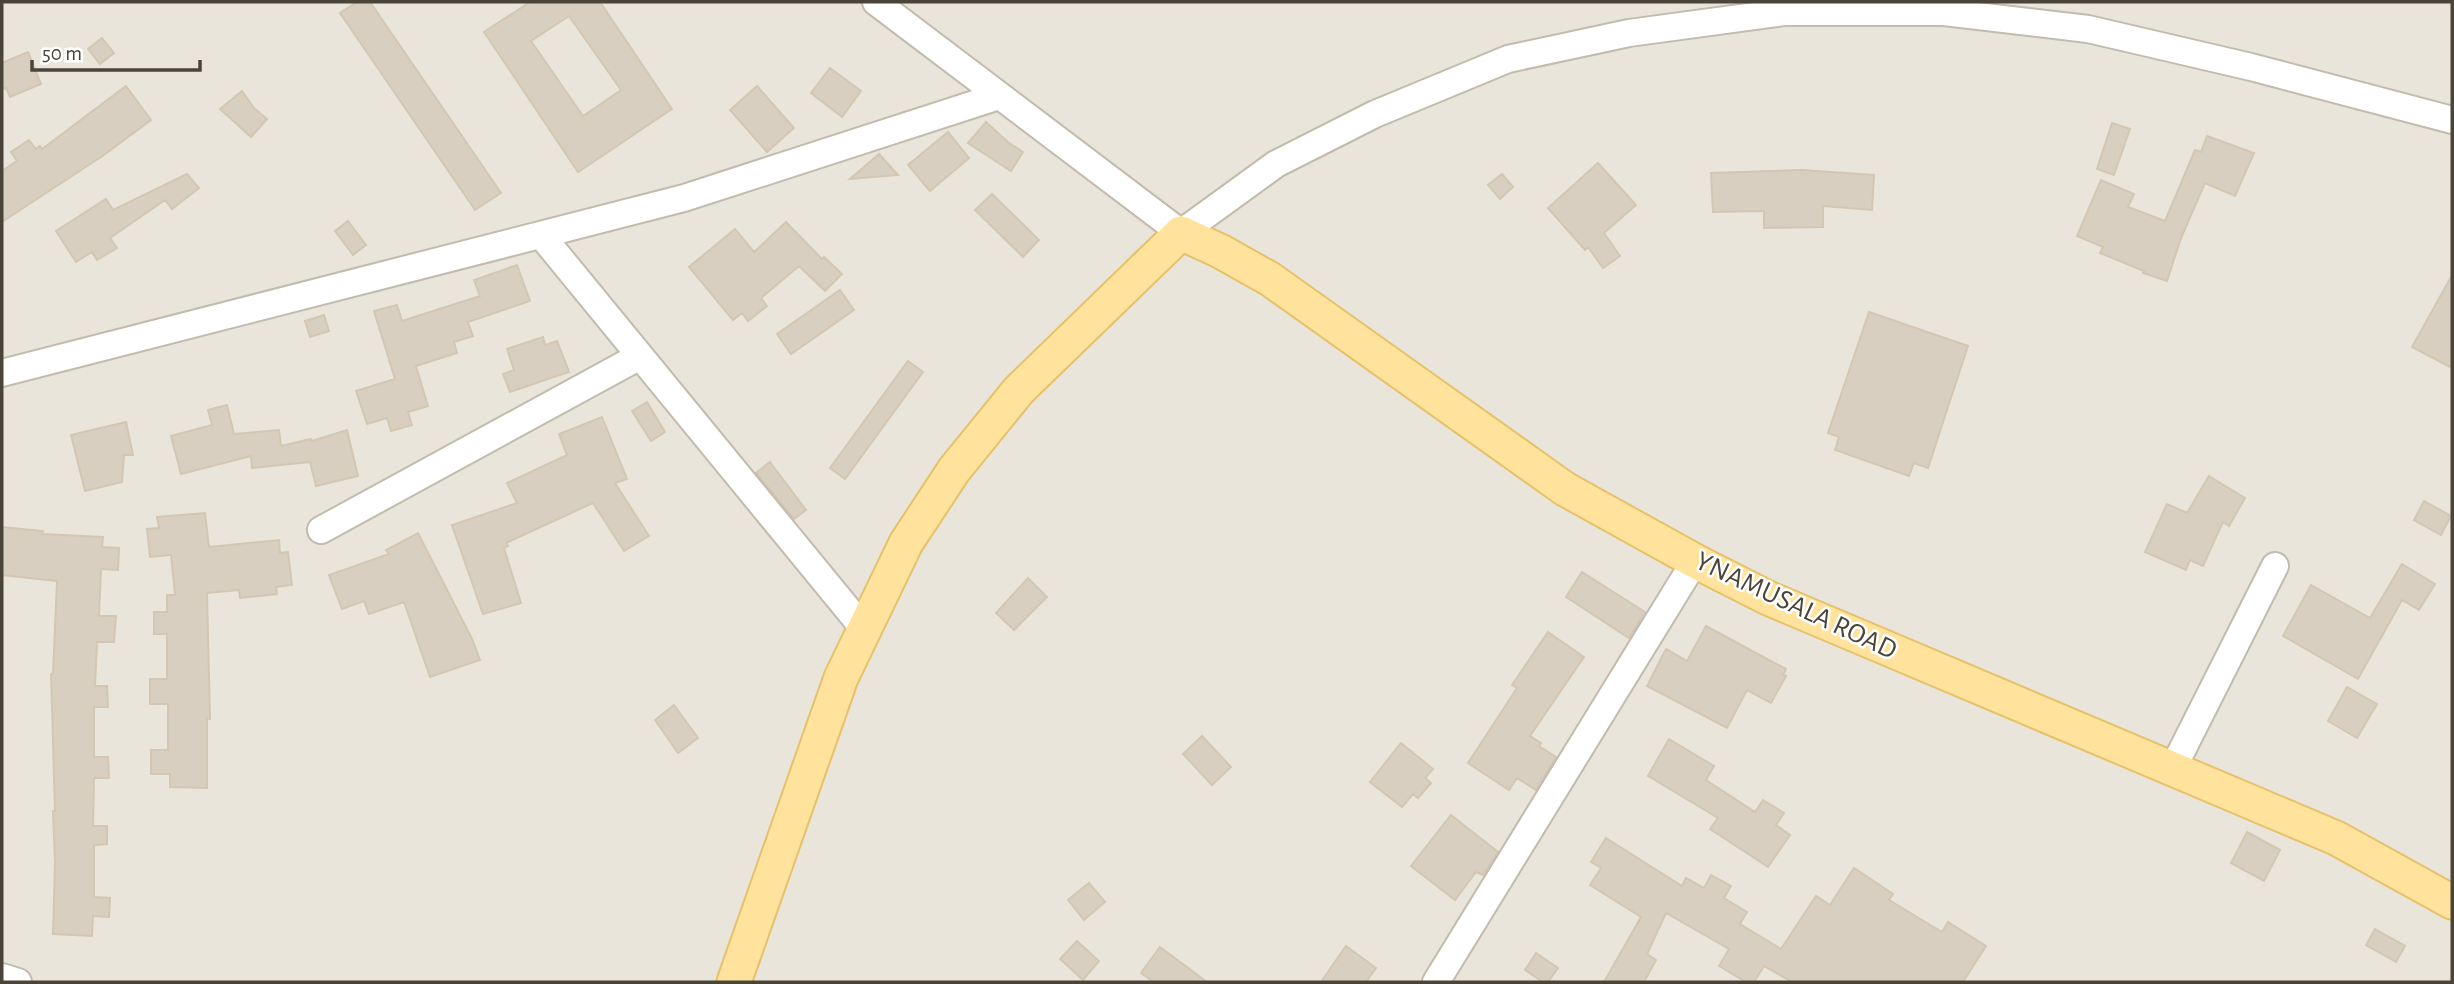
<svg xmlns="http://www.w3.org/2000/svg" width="2454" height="984" viewBox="0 0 2454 984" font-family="'Alegreya Sans',sans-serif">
<rect width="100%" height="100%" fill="#f6f3ec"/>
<path fill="#eae5da" d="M 2,2 L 2452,2 L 2452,982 L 2,982 Z"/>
<path fill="#d8cfc1" stroke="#d3c7b4" stroke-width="2" fill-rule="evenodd" d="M 357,2 L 370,2 L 501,193 L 475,210 L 340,13 Z
M 530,2 L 600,2 L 672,109 L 578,172 L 484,32 ZM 569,16 L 621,90 L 583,116 L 531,41 Z
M 102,38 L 114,53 L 100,64 L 88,49 Z
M 28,52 L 41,84 L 10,97 L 6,88 L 2,89 L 2,63 Z
M 830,68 L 861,91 L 842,117 L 811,93 Z
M 126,86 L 151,120 L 104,155 L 2,222 L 2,171 L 17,161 L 11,152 L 29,140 L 36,149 L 40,146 L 42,149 Z
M 757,86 L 794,128 L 767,152 L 730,110 Z
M 242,91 L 254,108 L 267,119 L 251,137 L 220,109 Z
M 986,122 L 1009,143 L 1023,152 L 1011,171 L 968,143 Z
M 2112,123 L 2130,129 L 2114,175 L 2097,169 Z
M 948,132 L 969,158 L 930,191 L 908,165 Z
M 2207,136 L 2254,153 L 2235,196 L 2205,183 L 2181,238 L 2167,281 L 2143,273 L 2144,271 L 2100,253 L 2103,247 L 2077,236 L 2101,180 L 2134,194 L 2128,207 L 2165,221 L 2195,150 L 2201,152 Z
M 879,154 L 898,175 L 850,179 Z
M 1598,163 L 1636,205 L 1604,233 L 1620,256 L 1603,268 L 1588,247 L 1585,250 L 1548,208 Z
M 1802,170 L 1874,175 L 1872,210 L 1823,206 L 1823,227 L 1764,228 L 1764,211 L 1713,212 L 1711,173 Z
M 187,174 L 199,188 L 172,209 L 165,200 L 110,238 L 117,248 L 97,260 L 92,252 L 76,262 L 56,231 L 106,199 L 113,210 Z
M 1502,174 L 1513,187 L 1500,199 L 1488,185 Z
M 992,194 L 1039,240 L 1023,257 L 975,210 Z
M 348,221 L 366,245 L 353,255 L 335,231 Z
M 786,222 L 822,259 L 824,257 L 842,274 L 825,291 L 799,266 L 761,298 L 767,306 L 748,321 L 742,313 L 733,320 L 689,267 L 735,229 L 754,252 Z
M 517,265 L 530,301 L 468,322 L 473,336 L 454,342 L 457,353 L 416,366 L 428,406 L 408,412 L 412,425 L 391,431 L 387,418 L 367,424 L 356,391 L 395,379 L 374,311 L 397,305 L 402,321 L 480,296 L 474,280 Z
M 2452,275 L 2452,368 L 2412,347 Z
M 840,290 L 854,310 L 791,354 L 777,334 Z
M 1869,312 L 1968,346 L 1928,468 L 1914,463 L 1909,476 L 1835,450 L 1839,437 L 1828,433 Z
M 324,315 L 329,331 L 310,337 L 305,321 Z
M 543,337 L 545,345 L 557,341 L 569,372 L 510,392 L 503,374 L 514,370 L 507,349 Z
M 908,361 L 923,372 L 845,479 L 830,468 Z
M 647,402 L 665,432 L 651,441 L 632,411 Z
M 227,405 L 234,434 L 279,430 L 281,446 L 311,439 L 312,441 L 347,430 L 358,476 L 316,486 L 310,462 L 252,468 L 251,456 L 181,474 L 171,436 L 212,425 L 208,410 Z
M 602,417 L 627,479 L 615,483 L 649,536 L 624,551 L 593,503 L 506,543 L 508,546 L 504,548 L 521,603 L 483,614 L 452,525 L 517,503 L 507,483 L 567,455 L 559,434 Z
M 126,422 L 133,455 L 124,455 L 122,482 L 85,491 L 71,435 Z
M 770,462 L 806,510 L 794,519 L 756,473 Z
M 2209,476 L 2245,498 L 2229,526 L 2223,522 L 2203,566 L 2190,560 L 2186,570 L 2145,552 L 2167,504 L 2187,513 Z
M 2424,501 L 2451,516 L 2441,535 L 2414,520 Z
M 205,513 L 209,547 L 279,540 L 280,553 L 288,552 L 292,585 L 276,587 L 277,594 L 240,598 L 239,590 L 207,593 L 210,719 L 207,718 L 207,788 L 170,787 L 170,774 L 151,774 L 151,750 L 168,750 L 168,704 L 150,704 L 150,679 L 167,679 L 167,634 L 154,634 L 154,612 L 167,612 L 167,595 L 175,595 L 171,555 L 150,557 L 147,529 L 159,528 L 157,517 Z
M 2,527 L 43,531 L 42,534 L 103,537 L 102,547 L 119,548 L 118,570 L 101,569 L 99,616 L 116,616 L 114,642 L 97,642 L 95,686 L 107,686 L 108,707 L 94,707 L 94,757 L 108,757 L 109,778 L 94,778 L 93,826 L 107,826 L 107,844 L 94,845 L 94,897 L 110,898 L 109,917 L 93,916 L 92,936 L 53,934 L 55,863 L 53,811 L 55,811 L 51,674 L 53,673 L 57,581 L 2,575 Z
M 418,533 L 472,639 L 480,660 L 430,677 L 404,602 L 369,614 L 364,601 L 342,609 L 329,575 L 389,554 L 386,550 Z
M 2402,564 L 2435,584 L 2419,610 L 2402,600 L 2358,679 L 2283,636 L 2311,585 L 2370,618 Z
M 1582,572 L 1645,612 L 1629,638 L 1566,597 Z
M 1028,578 L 1047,597 L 1014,630 L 996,613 Z
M 1706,626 L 1786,669 L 1783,675 L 1786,676 L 1771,703 L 1747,690 L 1727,728 L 1647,686 L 1666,649 L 1687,661 Z
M 1548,632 L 1584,657 L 1530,736 L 1541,743 L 1539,746 L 1556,757 L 1536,790 L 1517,778 L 1509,790 L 1468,763 L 1517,688 L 1512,685 Z
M 2347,687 L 2377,704 L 2357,738 L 2328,721 Z
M 674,705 L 698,738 L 678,753 L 655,720 Z
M 1202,736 L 1231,767 L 1212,785 L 1183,754 Z
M 1669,739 L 1714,766 L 1706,780 L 1755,812 L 1763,800 L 1784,813 L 1776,825 L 1790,835 L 1768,867 L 1710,829 L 1718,818 L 1648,776 Z
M 1401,743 L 1433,769 L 1425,778 L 1431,783 L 1418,798 L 1413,794 L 1402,807 L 1370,782 Z
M 1451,815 L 1498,852 L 1483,875 L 1476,872 L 1455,900 L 1411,866 Z
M 2247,832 L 2280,850 L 2264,881 L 2231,863 Z
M 1606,838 L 1682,886 L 1686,878 L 1704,888 L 1711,875 L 1731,886 L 1724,898 L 1747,912 L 1740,924 L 1781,949 L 1816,896 L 1830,905 L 1854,868 L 1893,894 L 1889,900 L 1942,932 L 1948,922 L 1986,946 L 1963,982 L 1792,982 L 1764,966 L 1754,982 L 1746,982 L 1719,966 L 1729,949 L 1666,913 L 1647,954 L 1656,960 L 1644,982 L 1604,982 L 1641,917 L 1590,885 L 1601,868 L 1591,862 Z
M 1089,883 L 1105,902 L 1084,920 L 1068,900 Z
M 2375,929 L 2405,946 L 2396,962 L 2366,945 Z
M 1077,941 L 1099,961 L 1083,980 L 1060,959 Z
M 1346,946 L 1376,968 L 1366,982 L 1321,982 Z
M 1160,947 L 1207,982 L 1154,982 L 1141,973 Z
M 1536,953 L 1558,968 L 1548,982 L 1543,982 L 1525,970 Z"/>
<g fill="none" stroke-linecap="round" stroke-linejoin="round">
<defs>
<path id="minor" d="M 876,2 L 1181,233 L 1276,164 L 1375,114 L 1508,59 L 1629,33 L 1784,12 L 1944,12 L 2088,29 L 2251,67 L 2452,120
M 541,235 L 864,629
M 2,373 L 684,198 L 999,96
M 321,530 L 640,356
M 2172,770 L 2275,566
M 2,977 L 18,982
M 1436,982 L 1695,561"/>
<path id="major" d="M 734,982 L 841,678 L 906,543 L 954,470 L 1019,390 L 1181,233 L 1220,251 L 1270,279 L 1565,489 L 1695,561 L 1768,598 L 2336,838 L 2452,902"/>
</defs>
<use href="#minor" stroke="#c2bbae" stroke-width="30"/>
<use href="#major" stroke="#e6c16a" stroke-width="37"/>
<use href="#minor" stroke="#fff" stroke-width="26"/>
<use href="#major" stroke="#ffe39c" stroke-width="33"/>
</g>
<g text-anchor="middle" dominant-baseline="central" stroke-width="5" stroke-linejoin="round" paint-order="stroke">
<g font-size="28" fill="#4b4439" stroke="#fff">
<text transform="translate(1796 606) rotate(25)">YNAMUSALA ROAD</text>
</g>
</g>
<rect width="2454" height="984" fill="none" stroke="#4b4439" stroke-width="7"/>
<path d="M32 60v10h168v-10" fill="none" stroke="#4b4439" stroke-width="3.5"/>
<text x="42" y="60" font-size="21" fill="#4b4439" stroke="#ffffff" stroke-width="5" paint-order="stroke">50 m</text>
</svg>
